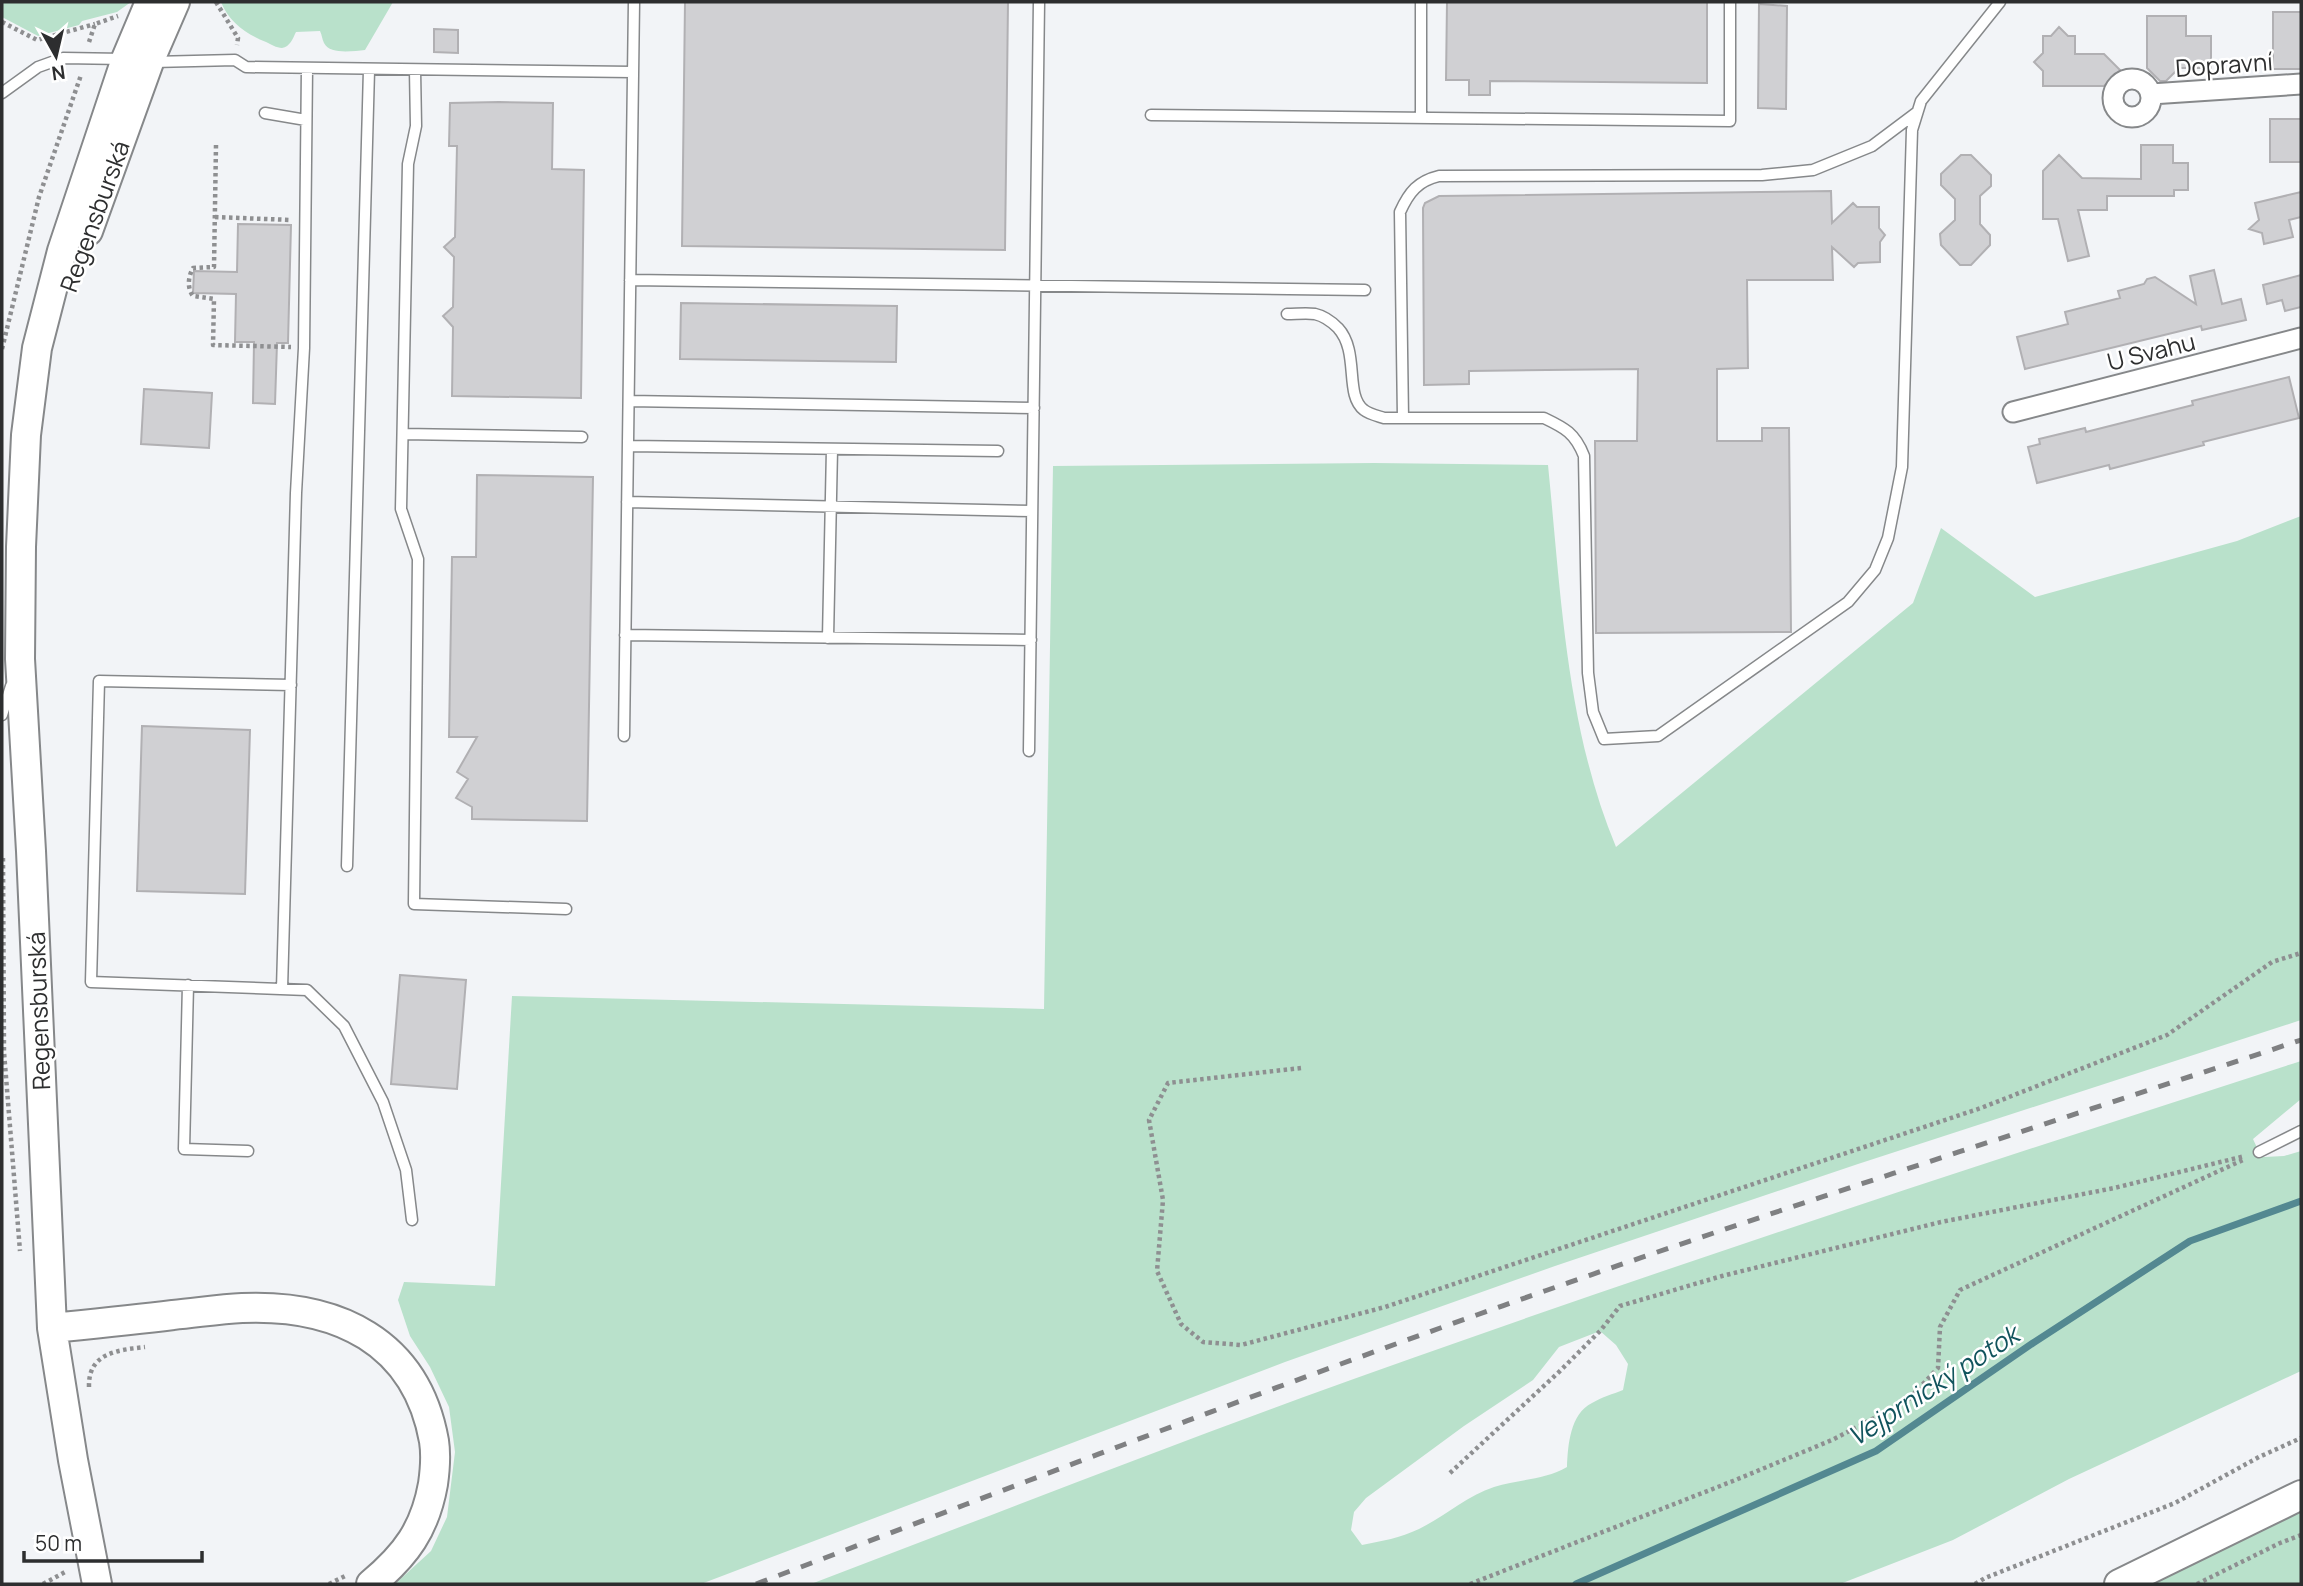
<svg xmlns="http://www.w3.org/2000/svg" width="2303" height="1586" viewBox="0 0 2303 1586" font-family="Manrope,sans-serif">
<rect width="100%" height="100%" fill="#f2f4f7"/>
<path fill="#b9e1cb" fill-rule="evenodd" d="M 2,2 L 131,2 L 117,12 L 82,21 L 79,25 L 38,36 L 2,17 Z
M 221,2 L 393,2 L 365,50 C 353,51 330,55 324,43 C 322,39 322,35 320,31 L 296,32 C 293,38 290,47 282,48 C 277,48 270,44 266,42 C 246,34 229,22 221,2 Z
M 1374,463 L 1548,465 C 1561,594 1566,727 1616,847 L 1913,603 L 1941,528 L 2035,597 L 2237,541 L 2301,516 L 2301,1020 L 1858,1164 L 1555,1266 L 1285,1362 L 701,1584 L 395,1584 L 431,1551 L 447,1517 L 455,1452 L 449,1407 L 430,1367 L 410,1336 L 398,1300 L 404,1282 L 495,1286 L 512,996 L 1044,1009 L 1053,466 Z
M 2301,1061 L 2301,1099 L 2253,1139 L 2259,1152 L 2264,1157 L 2284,1156 L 2301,1151 L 2301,1371 L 2069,1479 L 1953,1540 L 1840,1584 L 811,1584 C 974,1522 1137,1458 1301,1398 C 1632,1278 1966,1169 2301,1061 ZM 1600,1331 L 1616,1345 L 1628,1364 L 1623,1390 C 1613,1394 1602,1397 1592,1403 C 1570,1414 1568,1445 1567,1467 C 1545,1480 1519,1479 1494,1487 C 1467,1496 1445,1516 1419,1529 C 1400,1538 1382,1541 1362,1545 L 1351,1530 L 1354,1512 L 1366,1498 L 1464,1426 L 1533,1380 L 1559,1347 Z
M 2301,1495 L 2301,1584 L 2119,1584 Z"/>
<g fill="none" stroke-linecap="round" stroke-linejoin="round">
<path stroke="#538891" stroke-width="7" d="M 1576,1584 L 1876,1451 L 2033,1343 L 2190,1241 L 2301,1201"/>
</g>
<path fill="#d0d0d3" stroke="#b1b0b3" stroke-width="2" d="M 685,2 L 1008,2 L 1005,250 L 682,246 Z
M 1447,2 L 1707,2 L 1707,83 L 1490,81 L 1490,95 L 1469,95 L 1469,80 L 1446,80 Z
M 1759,4 L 1787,6 L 1786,109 L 1758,108 Z
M 2273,12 L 2301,12 L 2301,69 L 2273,69 Z
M 2147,16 L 2186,16 L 2186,36 L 2211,36 L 2211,68 L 2179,68 L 2166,81 L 2160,81 L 2147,68 Z
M 2059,27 L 2068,36 L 2075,36 L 2075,54 L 2104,54 L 2120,70 L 2104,86 L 2043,86 L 2043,71 L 2034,62 L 2043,53 L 2043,36 L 2051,36 Z
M 434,29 L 458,30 L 458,53 L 434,52 Z
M 499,102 L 553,103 L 552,169 L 584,170 L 581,398 L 452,396 L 453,327 L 443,316 L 453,307 L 454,257 L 444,247 L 455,237 L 457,146 L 449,146 L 450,103 Z
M 2270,119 L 2301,119 L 2301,162 L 2270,162 Z
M 2141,145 L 2173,145 L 2173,163 L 2188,163 L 2188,190 L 2174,190 L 2174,196 L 2107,196 L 2107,210 L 2078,210 L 2089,256 L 2068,261 L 2058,219 L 2043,219 L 2043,171 L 2059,155 L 2082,178 L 2141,179 Z
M 1961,155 L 1971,155 L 1991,175 L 1991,186 L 1980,196 L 1980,224 L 1990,235 L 1990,245 L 1971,265 L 1960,265 L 1941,245 L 1940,234 L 1955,220 L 1955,199 L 1941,185 L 1941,174 Z
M 1831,191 L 1832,223 L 1853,203 L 1857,207 L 1879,207 L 1879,228 L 1885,235 L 1880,242 L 1880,262 L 1858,263 L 1854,267 L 1832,247 L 1833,280 L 1747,280 L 1748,368 L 1717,369 L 1717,441 L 1762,441 L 1762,428 L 1789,428 L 1791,632 L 1596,633 L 1595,441 L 1637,441 L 1638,369 L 1469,371 L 1469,384 L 1424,385 L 1423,208 L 1425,203 L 1439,196 Z
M 2301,192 L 2301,217 L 2289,220 L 2293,237 L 2264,244 L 2262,233 L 2249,229 L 2259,220 L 2255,203 Z
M 238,224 L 291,225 L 288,343 L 277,343 L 275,404 L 253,403 L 254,342 L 235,342 L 236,294 L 193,293 L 194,271 L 237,272 Z
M 2214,270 L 2222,304 L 2241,299 L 2246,320 L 2202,330 L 2201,326 L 2025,369 L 2017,337 L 2068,324 L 2065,312 L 2120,298 L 2118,291 L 2144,284 L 2147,279 L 2155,277 L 2196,304 L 2190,276 Z
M 2301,275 L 2301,307 L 2285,311 L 2282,300 L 2267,304 L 2263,285 Z
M 681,303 L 897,306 L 896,362 L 680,359 Z
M 2289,377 L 2299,418 L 2203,442 L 2204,445 L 2110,469 L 2109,465 L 2037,483 L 2028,447 L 2040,444 L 2039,439 L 2085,428 L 2086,432 L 2193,405 L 2192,401 Z
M 144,389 L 212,393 L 209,448 L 141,444 Z
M 477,475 L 593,477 L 587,821 L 472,819 L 472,807 L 456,798 L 468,779 L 457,772 L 477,737 L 449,737 L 452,557 L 476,557 Z
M 142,726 L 250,730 L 245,894 L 137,891 Z
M 400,975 L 466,980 L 457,1089 L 391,1084 Z"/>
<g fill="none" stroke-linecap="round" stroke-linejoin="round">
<defs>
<path id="lane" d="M 153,62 L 235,60 L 246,67 L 633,72
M 415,70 L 416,126 L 408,164 L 401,509 L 418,559 L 414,904 L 566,909
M 2,93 L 38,67 L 63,58 L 124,59
M 265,113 L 306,120
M 1151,115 L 1730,121 L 1730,2
M 1421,118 L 1421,2
M 630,280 L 1365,290
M 1287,314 C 1296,314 1307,313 1315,314 C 1324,316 1332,322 1338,328 C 1360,352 1344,395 1364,410 C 1369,414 1378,416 1384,418 L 1544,418 C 1565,428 1575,433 1584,456 L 1588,673 L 1593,712 L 1604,739 L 1658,736 L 1848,602 L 1875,570 L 1888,538 L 1902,467 L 1912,130 L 1921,101 L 2000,2
M 629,401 L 1034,408
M 1403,418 L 1400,212 C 1409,192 1418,181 1439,176 L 1762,175 L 1813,170 L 1872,146 L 1916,113
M 403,434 L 582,437
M 628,446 L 998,451
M 627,502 L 1032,511
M 625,635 L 1031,640
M 828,638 L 832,449
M 291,685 L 99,681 L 91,982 L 307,990 L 344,1026 L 383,1102 L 406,1170 L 412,1220
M 2,715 L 11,686
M 624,736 L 634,2
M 1029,751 L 1039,2
M 347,866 L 369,70
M 188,985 L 184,1149 L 248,1151
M 282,989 L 296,493 L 304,348 L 307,68
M 2259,1152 L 2301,1131"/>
<path id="street" d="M2113 98a19 19 0 1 1 38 0a19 19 0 1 1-38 0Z
M 2151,94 L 2301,84
M 2013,412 L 2301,338"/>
<path id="secondary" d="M 88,231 L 149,62 L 175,2
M 52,1328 C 92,1324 133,1320 173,1315 C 196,1313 219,1309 242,1308 C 337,1304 416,1341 434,1441 C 436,1454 435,1470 433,1484 C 425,1529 406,1555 371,1584
M 97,1584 L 73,1460 L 52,1328 L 31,851 L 20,659 L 21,547 L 26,435 L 37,348 L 62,251 L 126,59 L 150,2
M 2119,1584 L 2301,1495"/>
</defs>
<use href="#lane" stroke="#86888a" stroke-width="13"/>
<use href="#street" stroke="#86888a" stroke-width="23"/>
<use href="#secondary" stroke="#86888a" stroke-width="32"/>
<path stroke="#8e8f91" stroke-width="4.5" stroke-dasharray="3.5 3.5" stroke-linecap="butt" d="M 216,2 L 238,38 L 237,45
M 2,22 L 37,40 L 95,24
M 89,42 L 95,24 L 118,16
M 216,145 L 214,267 L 193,268 C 188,277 187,288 193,296 L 214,299 L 213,345 L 291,347
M 215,217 L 291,220
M 2,349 L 39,197 L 81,75
M 3,858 L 4,1052 L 20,1251
M 1301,1068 L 1168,1083 L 1149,1120 L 1163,1200 L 1157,1271 L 1181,1324 L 1203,1342 L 1241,1345 L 1385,1307 L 1981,1108 L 2167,1035 L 2272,962 L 2301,953
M 89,1387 C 88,1352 119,1350 145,1347
M 1450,1473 L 1560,1371 L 1600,1331 L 1620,1306 L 1722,1276 L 1941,1222 L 2114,1188 L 2245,1156
M 43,1584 L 67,1571
M 329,1584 L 347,1575
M 1470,1584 L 1733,1481 L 1832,1440 L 1907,1401 L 1938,1368 L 1940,1327 L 1960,1290 L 2245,1159
M 1975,1584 L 1985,1578 L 2175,1503 L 2259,1457 L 2301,1438
M 2197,1584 L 2280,1543 L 2301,1535"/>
<use href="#lane" stroke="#fff" stroke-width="10"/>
<use href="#street" stroke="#fff" stroke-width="19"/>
<use href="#secondary" stroke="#fff" stroke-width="28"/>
<path stroke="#7f8082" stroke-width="5" stroke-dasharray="12 12" stroke-linecap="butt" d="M 756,1584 C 1023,1483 1289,1380 1559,1286 C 1805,1200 2054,1122 2301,1040"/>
</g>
<g text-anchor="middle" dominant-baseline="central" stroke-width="5" stroke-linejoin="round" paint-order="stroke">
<g font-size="24" fill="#2d2e2f" stroke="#fff">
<text transform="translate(2224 64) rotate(-4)">Dopravní</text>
<text transform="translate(94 216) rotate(-70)">Regensburská</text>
<text transform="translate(2151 351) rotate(-14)">U Svahu</text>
<text transform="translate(38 1011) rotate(-92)">Regensburská</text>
</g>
<g font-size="26" font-style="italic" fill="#11545d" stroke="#fff">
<text transform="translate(1933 1385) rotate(-33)">Vejprnický potok</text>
</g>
</g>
<rect width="2303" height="1586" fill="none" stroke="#2d2e2f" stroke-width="7"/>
<g transform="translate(56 56) rotate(172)" stroke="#ffffff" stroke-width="5" paint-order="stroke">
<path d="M0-5L12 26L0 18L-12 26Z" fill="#2d2e2f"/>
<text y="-10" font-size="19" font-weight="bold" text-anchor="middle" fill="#2d2e2f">N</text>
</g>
<path d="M24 1551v10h178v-10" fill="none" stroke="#2d2e2f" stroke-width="3.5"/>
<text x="35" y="1551" font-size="21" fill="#2d2e2f" stroke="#ffffff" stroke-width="5" paint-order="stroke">50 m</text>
</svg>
